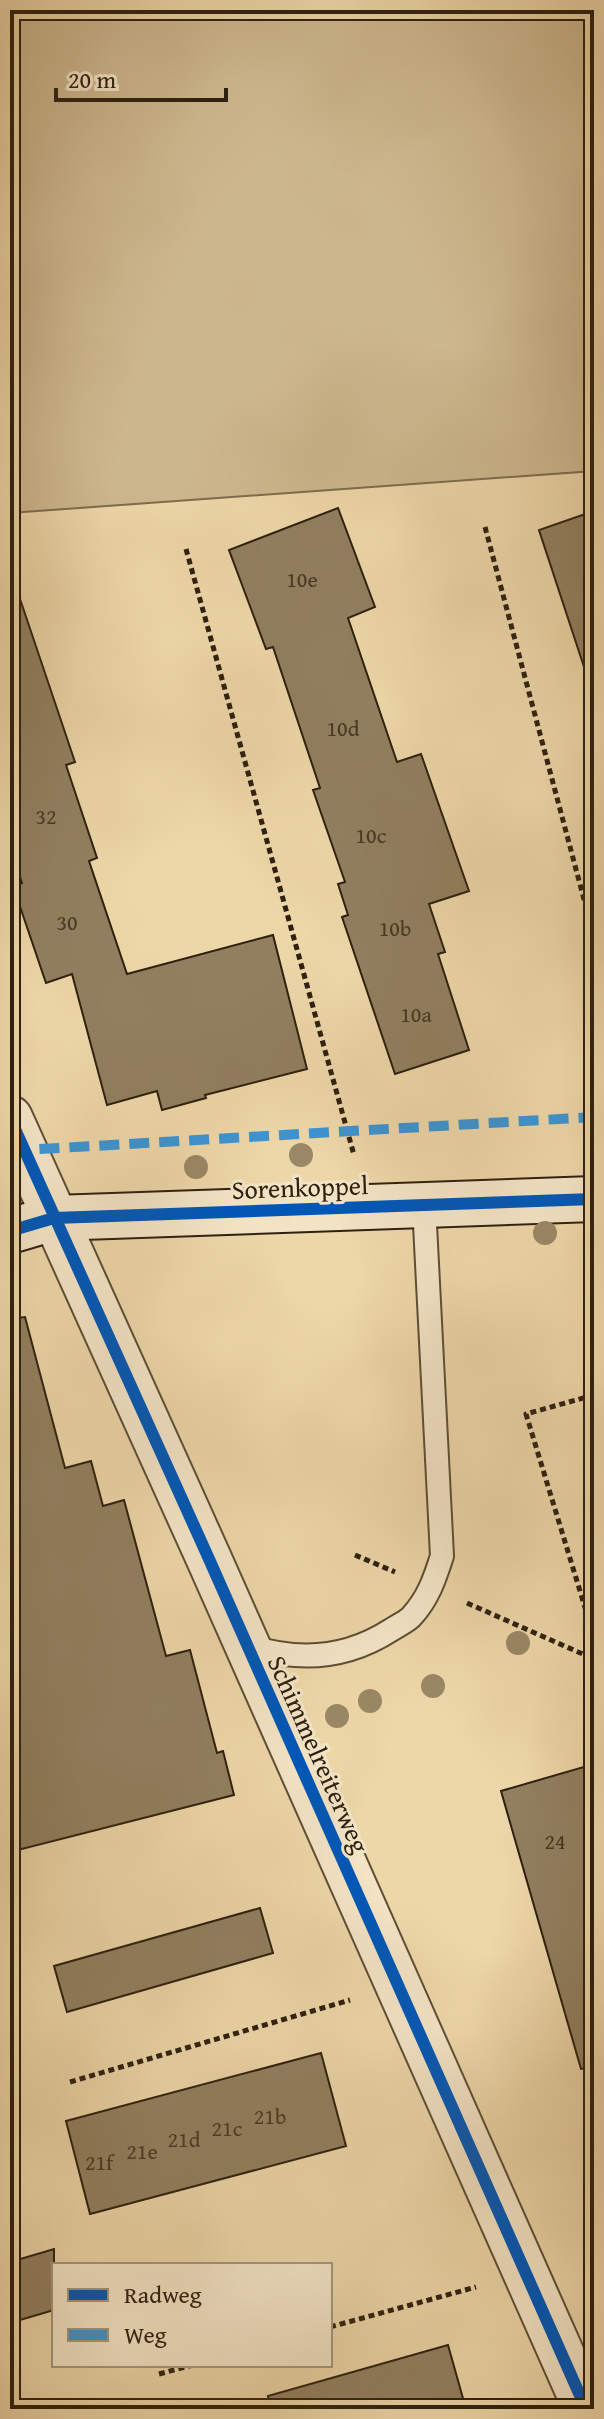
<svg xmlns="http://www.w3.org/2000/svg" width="604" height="2419" viewBox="0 0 604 2419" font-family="'Gentium Book Plus',serif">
<rect width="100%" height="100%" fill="#edd6a8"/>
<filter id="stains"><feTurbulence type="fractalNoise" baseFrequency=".0025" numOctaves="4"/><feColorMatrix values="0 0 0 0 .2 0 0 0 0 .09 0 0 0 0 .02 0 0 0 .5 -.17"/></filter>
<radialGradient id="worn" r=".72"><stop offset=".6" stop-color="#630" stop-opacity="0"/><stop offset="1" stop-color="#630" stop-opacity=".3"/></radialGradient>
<path fill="#cdb78e" stroke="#7e6c4e" stroke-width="2" d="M 10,10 L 594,10 L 594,471 L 10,513 Z"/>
<path fill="#917f5f" stroke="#2e200f" stroke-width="2" d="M 338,508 L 375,607 L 348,618 L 397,762 L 421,754 L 469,891 L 429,904 L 445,952 L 438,954 L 469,1050 L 395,1074 L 342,917 L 348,915 L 338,884 L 345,882 L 313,790 L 320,788 L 273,647 L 266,649 L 229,550 Z
M 594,511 L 594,669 L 585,670 L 539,530 Z
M 18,593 L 75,762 L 66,765 L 97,858 L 89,861 L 127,974 L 273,935 L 307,1069 L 205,1095 L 206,1098 L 162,1110 L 157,1091 L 107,1105 L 72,974 L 46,983 L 13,886 L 22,883 L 10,847 L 10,594 Z
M 25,1317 L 65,1468 L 91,1461 L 103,1506 L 124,1500 L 166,1656 L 190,1650 L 217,1753 L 223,1751 L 234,1795 L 10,1852 L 10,1319 Z
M 594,1764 L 594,2067 L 581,2069 L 501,1791 Z
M 260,1908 L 273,1953 L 67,2012 L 54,1966 Z
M 321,2053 L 346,2146 L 90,2214 L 66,2121 Z
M 54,2249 L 54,2310 L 10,2323 L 10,2262 Z
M 448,2345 L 466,2409 L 270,2409 L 268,2396 Z"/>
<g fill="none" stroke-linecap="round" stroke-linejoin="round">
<defs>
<path id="lane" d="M 247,1645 C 297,1662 346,1659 391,1630 C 397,1626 406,1622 411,1617 C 428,1599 435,1578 442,1556 L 424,1205"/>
<path id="street" d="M 10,1118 L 209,1559 L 586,2409"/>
<path id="secondary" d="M 10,1231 L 54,1218 L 594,1199"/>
</defs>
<use href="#lane" stroke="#5e4e35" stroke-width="26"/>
<use href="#street" stroke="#5e4e35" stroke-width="48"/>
<use href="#secondary" stroke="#2e200f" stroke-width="48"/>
<path stroke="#2e200f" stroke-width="5" stroke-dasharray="6 4" stroke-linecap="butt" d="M 485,527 L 594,937
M 186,549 L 354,1155
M 594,1395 L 526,1414 L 594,1637
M 355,1555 L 395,1572
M 467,1603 L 594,1659
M 10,1788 L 19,1782
M 70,2082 L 350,2000
M 330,2327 L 476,2287
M 159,2374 L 193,2365"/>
<use href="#lane" stroke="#f3e4c6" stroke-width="22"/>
<use href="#street" stroke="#f3e4c6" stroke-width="44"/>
<use href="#secondary" stroke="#f3e4c6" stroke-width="44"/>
<path stroke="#3c94d2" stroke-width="10" stroke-dasharray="20 10" stroke-linecap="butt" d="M 10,1154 L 24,1150 L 594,1117"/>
<defs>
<path id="cycleway" d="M 10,1118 L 209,1559 L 586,2409
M 10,1231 L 54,1218 L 594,1199"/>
</defs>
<use href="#cycleway" stroke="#f3e4c6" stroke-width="17"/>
<use href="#cycleway" stroke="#0057b8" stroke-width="12"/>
</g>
<g fill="#9a8765">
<circle cx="301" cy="1155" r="12"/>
<circle cx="196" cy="1167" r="12"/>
<circle cx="545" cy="1233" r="12"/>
<circle cx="518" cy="1643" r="12"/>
<circle cx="433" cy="1686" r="12"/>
<circle cx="370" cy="1701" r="12"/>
<circle cx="337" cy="1716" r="12"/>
</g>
<g text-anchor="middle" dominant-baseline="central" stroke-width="6" stroke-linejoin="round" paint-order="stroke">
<g font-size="22" fill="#473823">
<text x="302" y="579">10e</text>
<text x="343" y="728">10d</text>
<text x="46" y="816">32</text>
<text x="371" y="835">10c</text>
<text x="67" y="922">30</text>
<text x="395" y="928">10b</text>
<text x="416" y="1014">10a</text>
<text x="555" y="1841">24</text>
<text x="270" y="2116">21b</text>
<text x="227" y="2128">21c</text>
<text x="184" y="2139">21d</text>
<text x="142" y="2151">21e</text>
<text x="99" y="2162">21f</text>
</g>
<g font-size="26" fill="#2e200f" stroke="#f3e4c6">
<text transform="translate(300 1187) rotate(-2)">Sorenkoppel</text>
<text transform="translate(319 1754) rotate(66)">Schimmelreiterweg</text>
</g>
</g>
<rect width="604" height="2419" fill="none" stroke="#edd6a8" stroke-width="40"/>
<rect x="12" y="12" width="580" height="2395" fill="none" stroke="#2e200f" stroke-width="4"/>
<rect x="20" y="20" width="564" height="2379" fill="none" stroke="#2e200f" stroke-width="2"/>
<rect x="52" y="2263" width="280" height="104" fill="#f3e4c6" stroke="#a4967d" stroke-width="2"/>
<rect x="68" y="2289" width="40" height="12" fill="#0057b8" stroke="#a4967d" stroke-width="2"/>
<text x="124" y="2303" font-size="24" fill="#2e200f">Radweg</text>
<rect x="68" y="2329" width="40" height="12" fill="#3c94d2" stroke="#a4967d" stroke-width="2"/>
<text x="124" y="2343" font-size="24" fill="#2e200f">Weg</text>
<path d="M56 88v12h170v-12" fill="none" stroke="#2e200f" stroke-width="4"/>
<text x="68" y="88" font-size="24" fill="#2e200f" stroke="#f3e4c6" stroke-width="6" paint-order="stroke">20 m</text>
<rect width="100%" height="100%" filter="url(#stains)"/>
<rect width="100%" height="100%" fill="url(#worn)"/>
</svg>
